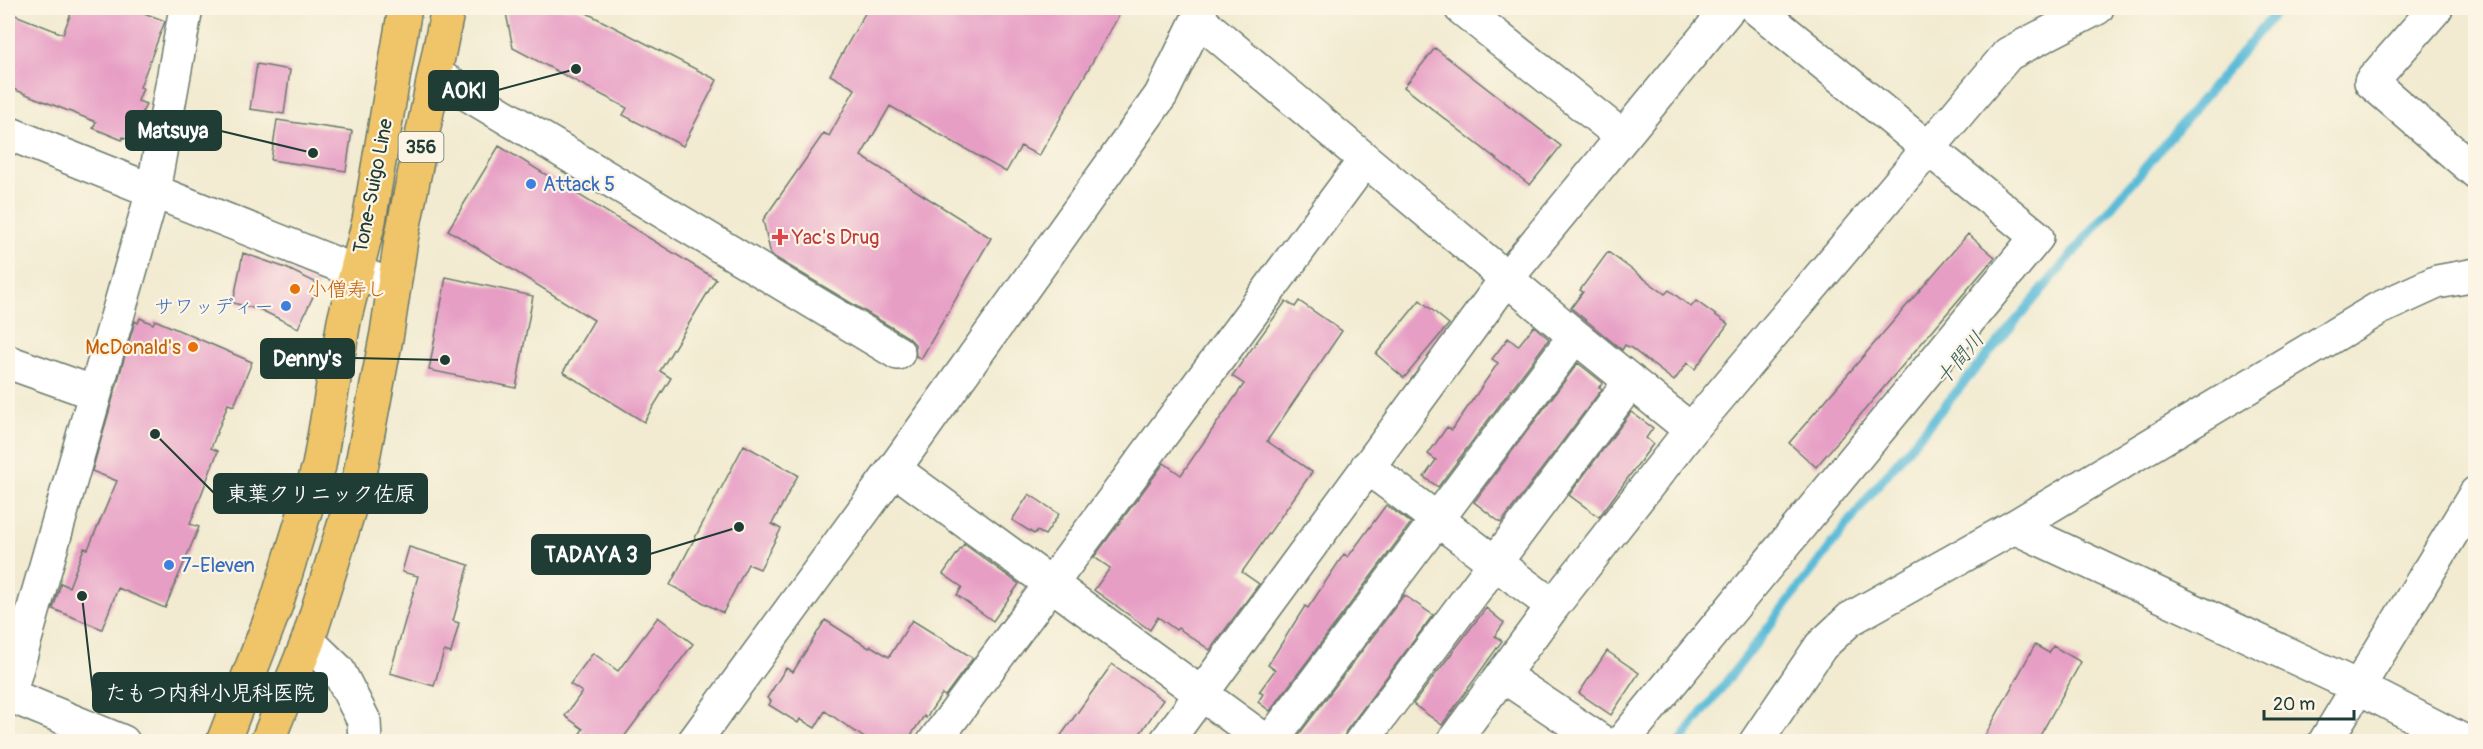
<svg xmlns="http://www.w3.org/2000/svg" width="2483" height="749" viewBox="0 0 2483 749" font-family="Pangolin,'Klee One',sans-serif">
<rect width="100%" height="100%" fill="#fcf5e5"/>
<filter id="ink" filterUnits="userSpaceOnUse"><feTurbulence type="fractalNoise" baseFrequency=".0167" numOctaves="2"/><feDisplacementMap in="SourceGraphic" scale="12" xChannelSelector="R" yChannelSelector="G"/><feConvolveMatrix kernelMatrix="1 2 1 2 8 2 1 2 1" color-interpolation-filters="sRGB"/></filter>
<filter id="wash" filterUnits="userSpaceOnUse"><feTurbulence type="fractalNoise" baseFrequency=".008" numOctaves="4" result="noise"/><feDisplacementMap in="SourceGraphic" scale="24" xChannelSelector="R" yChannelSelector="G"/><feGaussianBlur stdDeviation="1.35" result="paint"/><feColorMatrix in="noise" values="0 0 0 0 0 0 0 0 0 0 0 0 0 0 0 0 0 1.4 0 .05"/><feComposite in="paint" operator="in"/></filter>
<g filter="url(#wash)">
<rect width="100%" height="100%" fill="#f2ebd1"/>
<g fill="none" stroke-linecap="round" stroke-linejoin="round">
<path stroke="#5abbd8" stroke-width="9" d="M 1680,742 L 1878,485 L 2279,8"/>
</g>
<g id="blocks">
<path fill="#e79ec5" d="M 73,8 L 131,8 L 165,21 L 140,87 L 143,88 L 138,101 L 146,104 L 131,140 L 123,137 L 122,140 L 93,128 L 96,122 L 8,87 L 8,12 L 63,34 Z
M 505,8 L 577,8 L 717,80 L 683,146 L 623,115 L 627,108 L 513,48 Z
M 868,8 L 1123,8 L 1039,156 L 1021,146 L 1006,172 L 890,106 L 861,156 L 991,238 L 921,359 L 916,356 L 915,344 L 908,337 L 771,255 L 763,220 L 824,133 L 829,136 L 855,89 L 830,75 Z
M 1435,48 L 1561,146 L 1530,185 L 1404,87 Z
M 257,64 L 290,70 L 284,114 L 250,109 Z
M 277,120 L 352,131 L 346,171 L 271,160 Z
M 499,146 L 716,279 L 660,371 L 671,378 L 644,422 L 563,372 L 594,320 L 448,230 Z
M 1968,234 L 1995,257 L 1816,467 L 1789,443 Z
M 1608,252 L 1665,294 L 1669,290 L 1691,307 L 1696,301 L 1728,324 L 1695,369 L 1687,363 L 1674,381 L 1631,348 L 1625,345 L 1622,350 L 1571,308 L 1583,292 L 1580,290 Z
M 243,253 L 286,268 L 319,284 L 298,328 L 261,310 L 233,303 Z
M 446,277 L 533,296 L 516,388 L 429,370 Z
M 1420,300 L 1449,324 L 1404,378 L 1376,354 Z
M 1286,301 L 1295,307 L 1299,301 L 1342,331 L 1267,441 L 1312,472 L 1242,572 L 1259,584 L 1210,650 L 1178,628 L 1176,630 L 1158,617 L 1150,630 L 1094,590 L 1110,568 L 1094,557 L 1164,463 L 1181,475 L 1244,384 L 1232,376 Z
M 140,318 L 153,324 L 155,320 L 252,362 L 234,406 L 228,404 L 211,448 L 218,451 L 190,524 L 199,527 L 165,608 L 118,588 L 102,629 L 53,609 L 61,583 L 69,587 L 84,548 L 88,549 L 117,481 L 92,471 L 135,321 L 138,323 Z
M 1534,326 L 1549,339 L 1438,487 L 1424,477 L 1436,460 L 1428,454 L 1447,427 L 1452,430 L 1498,363 L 1492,359 L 1508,338 L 1518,346 Z
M 1578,363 L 1603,383 L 1599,387 L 1602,389 L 1501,523 L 1474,502 Z
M 1631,412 L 1653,428 L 1646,438 L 1653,444 L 1599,517 L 1569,495 Z
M 744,445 L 798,475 L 772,524 L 781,529 L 760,569 L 748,564 L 723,613 L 670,585 Z
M 1029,494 L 1059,514 L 1045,535 L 1037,531 L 1034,534 L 1012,520 Z
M 1386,505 L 1411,523 L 1270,711 L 1258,702 L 1263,694 L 1259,692 L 1275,670 L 1268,665 L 1305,606 L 1308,608 L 1344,554 L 1348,557 Z
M 964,544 L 1019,584 L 993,621 L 957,595 L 962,587 L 943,574 Z
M 409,547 L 469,565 L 453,621 L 459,623 L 451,653 L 444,651 L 434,686 L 390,673 L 418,576 L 402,572 Z
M 1404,595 L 1433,615 L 1346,731 L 1343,741 L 1294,741 Z
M 1486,608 L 1504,623 L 1495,636 L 1502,641 L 1442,725 L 1413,704 Z
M 658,617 L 693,644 L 621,741 L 575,741 L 583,729 L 565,716 L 582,692 L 570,684 L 593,653 L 618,671 Z
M 825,620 L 869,648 L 871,646 L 889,657 L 912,620 L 973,658 L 945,696 L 942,694 L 926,718 L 924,716 L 907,741 L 869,741 L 825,711 L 815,728 L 800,719 L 798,723 L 769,705 L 771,701 L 767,698 L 786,668 L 793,672 Z
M 2035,645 L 2049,653 L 2053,646 L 2081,662 L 2037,741 L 1982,741 Z
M 1607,651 L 1639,673 L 1611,715 L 1579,693 Z
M 1112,664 L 1163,700 L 1135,741 L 1057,741 Z"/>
</g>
</g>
<g filter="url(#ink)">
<use href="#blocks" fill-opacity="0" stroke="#697a6b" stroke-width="1.5"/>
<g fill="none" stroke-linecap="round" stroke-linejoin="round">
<defs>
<path id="minor" d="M 1461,8 L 1623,137
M 2436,8 L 2371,82 L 2476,172
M 1198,19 L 1575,336 L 1691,430
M 436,75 L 898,353
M 8,133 L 394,287
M 8,362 L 95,393
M 1367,467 L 1553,606
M 894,469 L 1267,742
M 2014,527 L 2358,687 L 2465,742
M 308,641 L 338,670 L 364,721 L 365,742
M 1502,675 L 1602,742
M 9,695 L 123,742
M 8,699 L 153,191 L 186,8
M 694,742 L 894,469 L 1161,95 L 1198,19 L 1201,8
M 934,742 L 1365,160
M 1166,742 L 1507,278 L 1729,8
M 1270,742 L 1575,336
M 1361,742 L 1631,381
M 1453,742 L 1553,606 L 1691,430 L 2008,54 L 2097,8
M 1622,742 L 2037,237 L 1756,8
M 1756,742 L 1821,646 L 1850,619 L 2014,527 L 2378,309 L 2437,282 L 2476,275
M 2325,742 L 2476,493"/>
<path id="highway" d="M 223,742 L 276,605 L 319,466 L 344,321 L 369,221 L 405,8
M 267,742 L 308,641 L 360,474 L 387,333 L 401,240 L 448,8"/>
</defs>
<use href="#minor" stroke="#697a6b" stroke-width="36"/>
<use href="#highway" stroke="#697a6b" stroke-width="36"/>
<use href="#minor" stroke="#fff" stroke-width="33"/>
<use href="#highway" stroke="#f0c469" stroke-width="33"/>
</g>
</g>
<g fill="#3f7fe0" stroke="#fcf5e5" stroke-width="2">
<circle cx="531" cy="184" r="6"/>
<circle cx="286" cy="306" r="6"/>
<circle cx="169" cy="565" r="6"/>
</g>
<path fill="#e0444e" stroke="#fcf5e5" stroke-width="2" d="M777 228h6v6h6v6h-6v6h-6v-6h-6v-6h6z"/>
<g fill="#e8710a" stroke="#fcf5e5" stroke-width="2">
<circle cx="295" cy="289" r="6"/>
<circle cx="193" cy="347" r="6"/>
</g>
<g text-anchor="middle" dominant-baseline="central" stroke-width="4.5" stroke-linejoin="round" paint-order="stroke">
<rect fill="#fcf5e5" stroke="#617469" stroke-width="1.5" x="398.5" y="132" width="45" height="30" rx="4.5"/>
<g font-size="18" font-weight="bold" fill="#1f3d34">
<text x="421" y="147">356</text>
</g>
<g font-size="20" fill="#366cbe" stroke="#fcf5e5" text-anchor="start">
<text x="543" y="184">Attack 5</text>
<text x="274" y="306" text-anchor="end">サワッディー</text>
<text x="181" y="565">7-Eleven</text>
</g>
<g font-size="20" fill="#1f3d34" stroke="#fcf5e5">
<text transform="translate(373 186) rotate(-79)">Tone-Suigo Line</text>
</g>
<g font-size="20" fill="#be3a42" stroke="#fcf5e5" text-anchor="start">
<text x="792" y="237">Yac's Drug</text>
</g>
<g font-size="20" fill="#c56008" stroke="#fcf5e5" text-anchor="start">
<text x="307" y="289">小僧寿し</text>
<text x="181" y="347" text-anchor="end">McDonald's</text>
</g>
<g font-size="21" font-style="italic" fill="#2e5c5d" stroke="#fcf5e5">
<text transform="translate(1960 359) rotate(-50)">十間川</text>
</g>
</g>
<path fill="none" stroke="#1f3d34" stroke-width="2" d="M576 69L498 90M313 153L221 131M445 360L354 358M155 434L214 493M739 527L650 554M82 596L93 693"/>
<g fill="#1f3d34" stroke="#fcf5e5" stroke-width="2">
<circle cx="576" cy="69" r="6"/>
<circle cx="313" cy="153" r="6"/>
<circle cx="445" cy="360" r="6"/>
<circle cx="155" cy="434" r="6"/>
<circle cx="739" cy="527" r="6"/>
<circle cx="82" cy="596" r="6"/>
</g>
<g fill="#1f3d34" stroke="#1f3d34" stroke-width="2">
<rect x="429" y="71" width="69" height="39" rx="6"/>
<rect x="126" y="111" width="95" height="39" rx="6"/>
<rect x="261" y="339" width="93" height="39" rx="6"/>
<rect x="214" y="474" width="213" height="39" rx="6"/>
<rect x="532" y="535" width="118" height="39" rx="6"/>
<rect x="93" y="673" width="234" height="39" rx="6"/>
</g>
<g font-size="21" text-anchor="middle" font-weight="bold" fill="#fff">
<text x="464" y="98">AOKI</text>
<text x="173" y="138">Matsuya</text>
<text x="307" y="366">Denny's</text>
<text x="321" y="501">東葉クリニック佐原</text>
<text x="591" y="562">TADAYA 3</text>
<text x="210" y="700">たもつ内科小児科医院</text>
</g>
<rect width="2483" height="749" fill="none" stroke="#fcf5e5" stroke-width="30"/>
<path d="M2264 710v9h90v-9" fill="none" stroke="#1f3d34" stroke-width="3"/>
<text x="2273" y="710" font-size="18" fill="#1f3d34" stroke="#fcf5e5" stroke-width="4.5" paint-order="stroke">20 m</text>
</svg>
